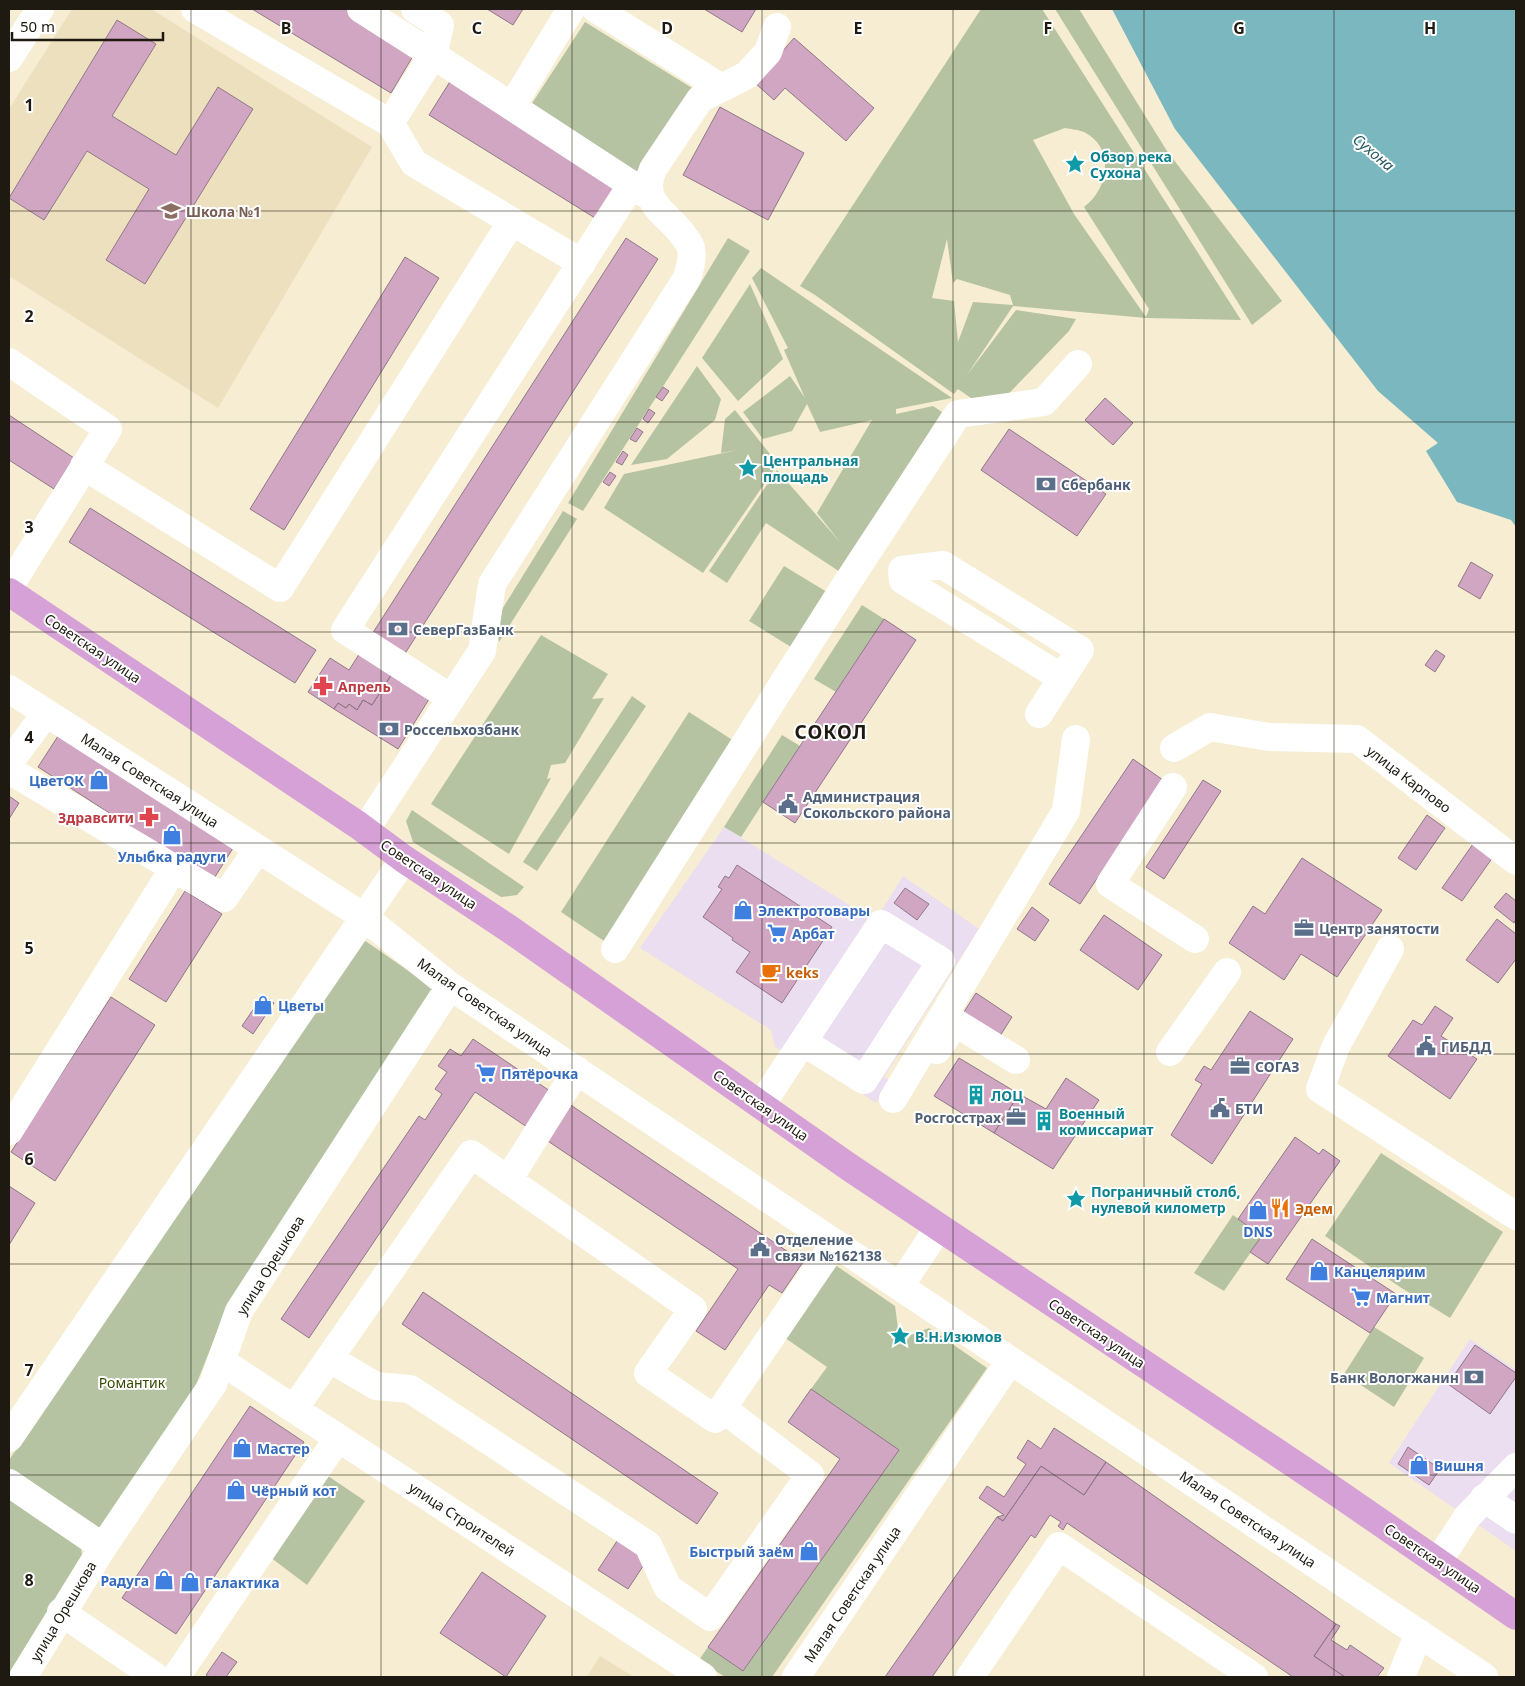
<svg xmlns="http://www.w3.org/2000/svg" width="1525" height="1686" viewBox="0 0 1525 1686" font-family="'Noto Sans',sans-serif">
<rect width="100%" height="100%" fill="#f6edd2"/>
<path fill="#ebdef1" d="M 724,827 L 875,921 L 903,876 L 979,929 L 884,1077 L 891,1081 L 876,1103 L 808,1058 L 798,1062 L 775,1047 L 771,1030 L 640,948 Z
M 1470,1339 L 1516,1370 L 1516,1551 L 1389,1463 Z"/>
<path fill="#ece0be" d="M 72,9 L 151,9 L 372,147 L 218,408 L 9,276 L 9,109 Z
M 600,1656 L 634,1677 L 587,1677 Z"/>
<path fill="#b6c3a2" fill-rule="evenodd" d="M 981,9 L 1042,9 L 1241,320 L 1146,318 L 1013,306 L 967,375 L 1016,310 L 1076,319 L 1069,331 L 991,412 L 958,389 L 954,394 L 815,295 L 800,286 ZM 1065,128 C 1071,129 1079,130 1084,132 C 1115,147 1109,189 1084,207 L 1149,309 L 1146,317 L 1074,214 L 1033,140 ZM 947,239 L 953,283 L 957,279 L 1010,295 L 1013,305 L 973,302 L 958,342 L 954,301 L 932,298 Z
M 1055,9 L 1079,9 L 1167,151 L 1282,301 L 1252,325 Z
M 585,22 L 697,91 L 641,178 L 529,108 Z
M 728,238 L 750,251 L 583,511 L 568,503 Z
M 761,268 L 952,398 L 896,409 L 896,414 L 933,406 L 942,412 L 840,572 L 766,523 L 727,583 L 709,571 L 777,470 L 840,542 L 817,513 L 872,420 L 820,432 L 807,404 L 792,431 L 763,439 L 743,412 L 790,376 L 805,398 L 784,350 L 788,348 L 752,278 Z
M 750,284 L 783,359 L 738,401 L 702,358 Z
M 697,366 L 721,399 L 715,420 L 667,459 L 631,465 Z
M 735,410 L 778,464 L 703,573 L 604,508 L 624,474 L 738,450 L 721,453 L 725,419 Z
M 563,511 L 577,519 L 499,642 L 496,619 Z
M 784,566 L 827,592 L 791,647 L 749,621 Z
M 862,605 L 884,619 L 836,692 L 814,679 Z
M 541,635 L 608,674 L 592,699 L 604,698 L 565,763 L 551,765 L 547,779 L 551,778 L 509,854 L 431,804 Z
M 632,696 L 646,706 L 537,871 L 523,862 Z
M 689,712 L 734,741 L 607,943 L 561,912 Z
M 782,735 L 800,746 L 741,837 L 724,827 Z
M 412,810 L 524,887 L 517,895 L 501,897 L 413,842 L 406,821 Z
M 364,940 L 436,990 L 225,1312 L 190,1400 L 103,1527 L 89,1529 L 9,1474 L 9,1460 Z
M 1381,1153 L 1503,1232 L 1450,1318 L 1400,1287 L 1325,1236 Z
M 1233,1215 L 1262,1236 L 1224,1291 L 1194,1273 Z
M 825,1258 L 895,1306 L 898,1328 L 891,1338 L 903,1345 L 911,1335 L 929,1328 L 987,1368 L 772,1677 L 725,1677 L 699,1660 L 708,1647 L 743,1671 L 898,1451 L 811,1389 L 827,1367 L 775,1331 Z
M 1374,1327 L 1424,1358 L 1394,1407 L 1344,1374 Z
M 325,1474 L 365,1501 L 307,1585 L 270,1557 Z
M 9,1495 L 81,1547 L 83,1564 L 9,1677 Z"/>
<path fill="#7bb7bf" d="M 1112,9 L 1516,9 L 1516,527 L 1511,520 L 1457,502 L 1426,451 L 1438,443 L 1378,391 L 1175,129 Z"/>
<path fill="#d1a6c2" stroke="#907888" d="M 252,9 L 345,9 L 416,51 L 391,93 Z
M 487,9 L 523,9 L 513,25 Z
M 704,9 L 756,9 L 742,32 Z
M 117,20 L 156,44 L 112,116 L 176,155 L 218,87 L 253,109 L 145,284 L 106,260 L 149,189 L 87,151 L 44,220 L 9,198 Z
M 794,38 L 874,108 L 846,141 L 785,88 L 774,100 L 755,83 Z
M 451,80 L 617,183 L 595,218 L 429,115 Z
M 720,107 L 804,153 L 768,220 L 683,175 Z
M 626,238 L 658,259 L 372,705 L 363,700 L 357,710 L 349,704 L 346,708 L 338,703 L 334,709 L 308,692 L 330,658 L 349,670 Z
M 405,257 L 439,278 L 284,530 L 250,509 Z
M 663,387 L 669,391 L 662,401 L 656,397 Z
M 1105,398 L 1133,423 L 1113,445 L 1085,420 Z
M 649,409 L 655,413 L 648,423 L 643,419 Z
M 9,415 L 74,458 L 54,489 L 9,460 Z
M 637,428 L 643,432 L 636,442 L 630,439 Z
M 1009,429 L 1106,494 L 1077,536 L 981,470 Z
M 623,451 L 628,455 L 622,465 L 616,462 Z
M 610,472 L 616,476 L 609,486 L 603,482 Z
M 90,508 L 316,650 L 295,683 L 69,542 Z
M 1471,562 L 1493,575 L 1480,599 L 1458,586 Z
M 884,619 L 916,640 L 795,823 L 763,802 Z
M 1436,650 L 1445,656 L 1435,672 L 1425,665 Z
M 393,672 L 431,696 L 398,749 L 334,709 L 338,703 L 346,708 L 349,704 L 357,710 L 363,700 L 372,705 Z
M 60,733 L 235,845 L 213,880 L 38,767 Z
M 1133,759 L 1163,780 L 1080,904 L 1049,884 Z
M 1203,780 L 1221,791 L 1164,879 L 1146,867 Z
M 9,796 L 19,803 L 9,819 Z
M 1427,815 L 1445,828 L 1416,870 L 1398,858 Z
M 1473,844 L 1493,857 L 1462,901 L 1442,888 Z
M 1302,858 L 1382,910 L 1337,977 L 1301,954 L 1284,980 L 1229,943 L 1253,906 L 1265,914 Z
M 737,865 L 832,927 L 782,1003 L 736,972 L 750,952 L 732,940 L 733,938 L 703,917 L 722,889 L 718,887 L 725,876 L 729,878 Z
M 905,888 L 929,904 L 917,920 L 894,903 Z
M 185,891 L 222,914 L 166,1002 L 129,979 Z
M 1506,893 L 1516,901 L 1516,919 L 1514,923 L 1494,907 Z
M 1032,907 L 1049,920 L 1035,941 L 1017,929 Z
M 1104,915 L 1162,955 L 1138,990 L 1080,950 Z
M 1497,919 L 1516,934 L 1516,959 L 1498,983 L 1466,960 Z
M 976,993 L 1012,1017 L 1000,1036 L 964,1012 Z
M 263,995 L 274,1003 L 253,1034 L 242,1026 Z
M 111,997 L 155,1025 L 55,1181 L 11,1152 Z
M 1435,1006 L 1453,1018 L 1441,1036 L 1477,1059 L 1450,1099 L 1388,1056 L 1413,1020 L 1422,1025 Z
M 1250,1011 L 1293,1039 L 1212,1164 L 1171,1135 L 1202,1084 L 1195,1080 L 1204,1066 L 1211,1070 Z
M 473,1039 L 803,1262 L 782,1293 L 769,1285 L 725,1350 L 696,1331 L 738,1269 L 475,1092 L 309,1338 L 281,1319 L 419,1116 L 425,1120 L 442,1094 L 435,1089 L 447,1072 L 438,1066 L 450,1049 L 461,1056 Z
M 959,1058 L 1019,1094 L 994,1133 L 934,1096 Z
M 1066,1078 L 1099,1100 L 1053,1169 L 994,1133 L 1019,1094 L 1046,1109 Z
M 1295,1137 L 1319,1154 L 1323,1149 L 1340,1161 L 1268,1264 L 1250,1252 L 1262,1236 L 1238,1219 Z
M 9,1186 L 35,1203 L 9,1245 Z
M 1312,1239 L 1396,1294 L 1370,1333 L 1286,1279 Z
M 423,1292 L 718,1493 L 697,1524 L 402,1324 Z
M 1475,1345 L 1516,1373 L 1516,1377 L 1490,1414 L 1448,1384 Z
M 811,1389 L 899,1450 L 743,1671 L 708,1647 L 840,1459 L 788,1422 Z
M 250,1406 L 304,1442 L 176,1634 L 122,1598 Z
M 1054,1428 L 1106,1462 L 1084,1495 L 1041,1466 L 1003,1521 L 997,1517 L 1004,1515 L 979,1498 L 987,1486 L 1004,1497 L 1026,1464 L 1017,1458 L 1028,1440 L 1041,1449 Z
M 1408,1447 L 1440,1469 L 1429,1485 L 1398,1464 Z
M 1106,1462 L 1336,1624 L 1314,1656 L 1345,1677 L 1293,1677 L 1067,1523 L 1063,1530 L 1058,1526 L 1061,1522 L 1050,1515 L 1035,1538 L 1031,1535 L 932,1677 L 885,1677 L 997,1517 L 1003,1521 L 1041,1466 L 1084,1495 Z
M 619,1538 L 649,1557 L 628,1589 L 598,1570 Z
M 482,1572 L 546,1616 L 506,1677 L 440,1633 Z
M 1336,1624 L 1340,1626 L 1331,1640 L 1347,1650 L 1350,1645 L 1384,1668 L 1377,1677 L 1345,1677 L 1314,1656 Z
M 222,1652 L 237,1662 L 226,1677 L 209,1677 L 206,1675 Z"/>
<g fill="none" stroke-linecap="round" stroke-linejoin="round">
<path stroke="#fff" stroke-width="28" d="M 195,9 L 390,123 L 433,55 L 646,194
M 361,9 L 433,55 L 440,25 L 415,9
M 596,9 L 722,88
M 9,58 L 40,9
M 512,106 L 571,9
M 390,123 L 414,163 L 582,263
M 9,362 L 108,429 L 9,587
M 84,466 L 280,588 L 512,221
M 9,689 L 364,917 L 450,986 L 1484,1677
M 451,698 L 345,630 L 632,184
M 1039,714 L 1080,650 L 943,565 L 902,570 L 903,580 L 1062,678
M 1174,748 L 1210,727 L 1269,737 L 1357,739 L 1516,861
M 9,763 L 46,713
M 9,770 L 224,898 L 258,849
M 1173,787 L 1110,884 L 1195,939
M 365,830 L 482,651 L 492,584 L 687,278 C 690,268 693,259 691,248 C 690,243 685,239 683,235 C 665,211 639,203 653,169 L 700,99 L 747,75 L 768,52 L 777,27
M 615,949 L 845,586 L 958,414 L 1044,402 L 1078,364
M 1390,949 L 1336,1046 L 1320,1089 L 1516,1216
M 937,1050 L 956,1023 L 1016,1060
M 1170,1052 L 1227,972
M 893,1099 L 1066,811 L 1076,739
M 761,1105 L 881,924 L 941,961 L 864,1080 L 803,1042
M 9,1131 L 174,868
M 508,1180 L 577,1070
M 900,1286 L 939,1227
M 330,1359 L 376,1386 L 410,1389 L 648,1545 L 668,1588 L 710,1617 L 810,1475 L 722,1408
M 221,1361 L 703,1677
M 294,1409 L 471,1154 L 693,1309 L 648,1373 L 715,1419 L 835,1243
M 9,1438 L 404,859
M 9,1483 L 103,1547
M 1484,1498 L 1516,1520
M 1438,1562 L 1467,1517 L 1516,1467
M 61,1612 L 156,1677
M 23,1677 L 103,1547 L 213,1384 L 239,1311 L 450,986
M 176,1677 L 338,1438
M 796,1677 L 1010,1361
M 970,1677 L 1059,1546 L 1254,1677
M 1401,1677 L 1419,1633"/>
<path stroke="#d6a1d7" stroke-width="28" d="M 9,592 L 358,825 L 404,859 L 508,928 L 849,1167 L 1339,1494 L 1516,1616"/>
</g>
<path fill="none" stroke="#1e1a11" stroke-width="1" stroke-opacity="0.55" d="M 191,9 L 191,1677M 381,9 L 381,1677M 572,9 L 572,1677M 762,9 L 762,1677M 953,9 L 953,1677M 1144,9 L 1144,1677M 1334,9 L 1334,1677M 9,211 L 1516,211M 9,422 L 1516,422M 9,632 L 1516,632M 9,843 L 1516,843M 9,1054 L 1516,1054M 9,1264 L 1516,1264M 9,1475 L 1516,1475"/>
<defs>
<symbol id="sight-bare" viewBox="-9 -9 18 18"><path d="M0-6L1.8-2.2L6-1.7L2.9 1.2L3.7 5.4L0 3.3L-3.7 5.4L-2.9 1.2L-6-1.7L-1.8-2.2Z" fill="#0f9aa8" stroke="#fff" stroke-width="2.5" paint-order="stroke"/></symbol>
<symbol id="school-bare" viewBox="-9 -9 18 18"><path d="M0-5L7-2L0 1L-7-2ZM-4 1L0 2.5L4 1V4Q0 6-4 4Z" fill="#8d6e63" stroke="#fff" stroke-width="2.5" paint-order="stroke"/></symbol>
<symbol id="bank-bare" viewBox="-9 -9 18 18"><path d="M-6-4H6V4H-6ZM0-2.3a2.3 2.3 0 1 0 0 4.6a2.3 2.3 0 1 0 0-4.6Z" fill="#5c6f8a" stroke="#fff" stroke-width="2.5" paint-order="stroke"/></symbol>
<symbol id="pharmacy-bare" viewBox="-9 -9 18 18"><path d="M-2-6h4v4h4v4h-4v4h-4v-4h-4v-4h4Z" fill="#e0444e" stroke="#fff" stroke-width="2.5" paint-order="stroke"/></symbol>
<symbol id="shop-bare" viewBox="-9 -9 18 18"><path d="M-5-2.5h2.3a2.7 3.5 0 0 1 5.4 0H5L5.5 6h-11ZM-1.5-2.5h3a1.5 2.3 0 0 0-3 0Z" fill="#3f7fe0" stroke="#fff" stroke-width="2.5" paint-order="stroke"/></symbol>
<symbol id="civic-bare" viewBox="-9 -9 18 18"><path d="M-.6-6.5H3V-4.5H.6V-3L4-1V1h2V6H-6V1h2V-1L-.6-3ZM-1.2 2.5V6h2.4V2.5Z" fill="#5c6f8a" stroke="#fff" stroke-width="2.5" paint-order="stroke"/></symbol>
<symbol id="office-bare" viewBox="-9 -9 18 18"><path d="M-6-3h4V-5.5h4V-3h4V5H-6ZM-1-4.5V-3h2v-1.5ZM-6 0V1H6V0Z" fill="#5c6f8a" stroke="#fff" stroke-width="2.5" paint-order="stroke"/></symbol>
<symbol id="supermarket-bare" viewBox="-9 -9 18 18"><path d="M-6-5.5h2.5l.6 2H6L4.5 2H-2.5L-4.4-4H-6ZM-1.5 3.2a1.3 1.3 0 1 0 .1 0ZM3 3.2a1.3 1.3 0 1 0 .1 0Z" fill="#3f7fe0" stroke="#fff" stroke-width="2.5" paint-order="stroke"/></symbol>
<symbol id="cafe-bare" viewBox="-9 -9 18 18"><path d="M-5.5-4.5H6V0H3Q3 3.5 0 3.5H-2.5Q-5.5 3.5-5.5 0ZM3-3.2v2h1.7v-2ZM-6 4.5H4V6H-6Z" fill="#e8710a" stroke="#fff" stroke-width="2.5" paint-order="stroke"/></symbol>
<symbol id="building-bare" viewBox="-9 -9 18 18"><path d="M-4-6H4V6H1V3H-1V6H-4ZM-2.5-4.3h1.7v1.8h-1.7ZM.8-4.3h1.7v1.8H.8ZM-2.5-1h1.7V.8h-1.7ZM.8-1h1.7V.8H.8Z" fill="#0f9aa8" stroke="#fff" stroke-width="2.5" paint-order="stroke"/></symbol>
<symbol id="restaurant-bare" viewBox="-9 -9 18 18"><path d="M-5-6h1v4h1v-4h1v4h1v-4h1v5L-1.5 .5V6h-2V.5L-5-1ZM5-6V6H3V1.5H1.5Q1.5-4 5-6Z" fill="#e8710a" stroke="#fff" stroke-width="2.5" paint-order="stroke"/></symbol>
</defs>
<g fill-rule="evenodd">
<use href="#sight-bare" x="1061" y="150" width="28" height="28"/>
<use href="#school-bare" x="157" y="197" width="28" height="28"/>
<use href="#sight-bare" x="734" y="454" width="28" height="28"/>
<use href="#bank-bare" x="1032" y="470" width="28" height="28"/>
<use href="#bank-bare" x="384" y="615" width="28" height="28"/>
<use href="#pharmacy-bare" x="309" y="672" width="28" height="28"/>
<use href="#bank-bare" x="375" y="715" width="28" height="28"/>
<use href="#shop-bare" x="85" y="766" width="28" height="28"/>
<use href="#civic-bare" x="774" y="790" width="28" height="28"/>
<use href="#pharmacy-bare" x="135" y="803" width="28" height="28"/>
<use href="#shop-bare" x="158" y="821" width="28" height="28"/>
<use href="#shop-bare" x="729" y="896" width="28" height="28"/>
<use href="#office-bare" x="1290" y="914" width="28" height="28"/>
<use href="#supermarket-bare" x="763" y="919" width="28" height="28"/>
<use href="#cafe-bare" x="757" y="958" width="28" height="28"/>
<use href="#shop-bare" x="249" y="991" width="28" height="28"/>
<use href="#civic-bare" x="1412" y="1032" width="28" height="28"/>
<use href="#office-bare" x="1226" y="1052" width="28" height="28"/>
<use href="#supermarket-bare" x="472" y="1059" width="28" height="28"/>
<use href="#building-bare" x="962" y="1081" width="28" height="28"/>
<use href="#civic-bare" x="1206" y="1094" width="28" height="28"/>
<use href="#office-bare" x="1002" y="1103" width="28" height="28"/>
<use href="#building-bare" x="1030" y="1107" width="28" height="28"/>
<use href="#sight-bare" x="1062" y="1185" width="28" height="28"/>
<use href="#restaurant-bare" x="1266" y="1194" width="28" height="28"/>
<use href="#shop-bare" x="1244" y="1196" width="28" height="28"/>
<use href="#civic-bare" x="746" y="1233" width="28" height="28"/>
<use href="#shop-bare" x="1305" y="1257" width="28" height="28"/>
<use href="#supermarket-bare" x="1347" y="1283" width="28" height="28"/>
<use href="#sight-bare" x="886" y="1322" width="28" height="28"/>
<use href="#bank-bare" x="1460" y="1363" width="28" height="28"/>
<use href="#shop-bare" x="228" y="1434" width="28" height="28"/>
<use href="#shop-bare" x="1405" y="1451" width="28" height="28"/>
<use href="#shop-bare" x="222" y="1476" width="28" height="28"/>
<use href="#shop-bare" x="795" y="1537" width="28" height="28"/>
<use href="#shop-bare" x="150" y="1566" width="28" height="28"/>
<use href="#shop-bare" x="176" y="1568" width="28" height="28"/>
</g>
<g text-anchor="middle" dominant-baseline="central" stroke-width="4" stroke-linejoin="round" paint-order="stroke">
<g font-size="14" font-weight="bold" fill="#0d838f" stroke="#fff" text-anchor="start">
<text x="1090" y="156">Обзор река<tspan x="1090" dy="16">Сухона</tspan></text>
<text x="763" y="460">Центральная<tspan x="763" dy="16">площадь</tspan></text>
<text x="991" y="1095">ЛОЦ</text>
<text x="1059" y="1113">Военный<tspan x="1059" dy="16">комиссариат</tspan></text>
<text x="1091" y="1191">Пограничный столб,<tspan x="1091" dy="16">нулевой километр</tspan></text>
<text x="915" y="1336">В.Н.Изюмов</text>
</g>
<g font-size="14" font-weight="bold" fill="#785e54" stroke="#fff" text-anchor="start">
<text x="186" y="211">Школа №1</text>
</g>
<g font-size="14" font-weight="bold" fill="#4e5e75" stroke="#fff" text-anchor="start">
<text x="1061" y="484">Сбербанк</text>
<text x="413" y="629">СеверГазБанк</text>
<text x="404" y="729">Россельхозбанк</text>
<text x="803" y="796">Администрация<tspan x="803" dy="16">Сокольского района</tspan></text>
<text x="1319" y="928">Центр занятости</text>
<text x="1441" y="1046">ГИБДД</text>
<text x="1255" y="1066">СОГАЗ</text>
<text x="1235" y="1108">БТИ</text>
<text x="1001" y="1117" text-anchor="end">Росгосстрах</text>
<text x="775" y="1239">Отделение<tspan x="775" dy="16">связи №162138</tspan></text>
<text x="1459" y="1377" text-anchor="end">Банк Вологжанин</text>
</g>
<g font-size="14" fill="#1e1a11" stroke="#fff">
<text transform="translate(93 648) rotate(34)">Советская улица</text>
<text transform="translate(1409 779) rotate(37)">улица Карпово</text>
<text transform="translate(150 780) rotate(33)">Малая Советская улица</text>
<text transform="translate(429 874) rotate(34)">Советская улица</text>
<text transform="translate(485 1007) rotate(35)">Малая Советская улица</text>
<text transform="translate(761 1105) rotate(35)">Советская улица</text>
<text transform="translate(270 1265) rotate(-58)">улица Орешкова</text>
<text transform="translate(1097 1333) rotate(34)">Советская улица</text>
<text transform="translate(462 1519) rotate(33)">улица Строителей</text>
<text transform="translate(1248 1519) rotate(34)">Малая Советская улица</text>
<text transform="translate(1433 1558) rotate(34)">Советская улица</text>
<text transform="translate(852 1594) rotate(-56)">Малая Советская улица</text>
<text transform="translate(63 1611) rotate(-59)">улица Орешкова</text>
</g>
<g font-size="14" font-weight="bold" fill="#be3a42" stroke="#fff" text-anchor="start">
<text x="338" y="686">Апрель</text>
<text x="134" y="817" text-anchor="end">Здравсити</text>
</g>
<g font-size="14" font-weight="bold" fill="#366cbe" stroke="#fff" text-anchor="start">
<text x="84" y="780" text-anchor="end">ЦветОК</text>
<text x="172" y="856" text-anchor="middle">Улыбка радуги</text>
<text x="758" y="910">Электротовары</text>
<text x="792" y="933">Арбат</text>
<text x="278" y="1005">Цветы</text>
<text x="501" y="1073">Пятёрочка</text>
<text x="1258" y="1231" text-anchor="middle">DNS</text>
<text x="1334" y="1271">Канцелярим</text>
<text x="1376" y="1297">Магнит</text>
<text x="257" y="1448">Мастер</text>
<text x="1434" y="1465">Вишня</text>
<text x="251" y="1490">Чёрный кот</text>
<text x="794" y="1551" text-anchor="end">Быстрый заём</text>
<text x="149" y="1580" text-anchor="end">Радуга</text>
<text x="205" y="1582">Галактика</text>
</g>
<g font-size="14" font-weight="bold" fill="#c56008" stroke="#fff" text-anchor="start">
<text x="786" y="972">keks</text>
<text x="1295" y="1208">Эдем</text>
</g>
<g font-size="14" fill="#374a03" stroke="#fff">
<text x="132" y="1382">Романтик</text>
</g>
<g font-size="15" font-style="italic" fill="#23575d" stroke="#fff">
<text transform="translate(1374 152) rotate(40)">Сухона</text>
</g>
<g font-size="19" font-weight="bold" letter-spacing="1" fill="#1e1a11" stroke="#fff">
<text x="831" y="732">СОКОЛ</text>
</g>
</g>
<g font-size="16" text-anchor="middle" font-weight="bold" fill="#1e1a11" stroke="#fff" stroke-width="4" stroke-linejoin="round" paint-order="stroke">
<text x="286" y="34">B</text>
<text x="477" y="34">C</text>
<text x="667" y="34">D</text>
<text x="858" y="34">E</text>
<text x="1048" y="34">F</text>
<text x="1239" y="34">G</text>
<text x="1430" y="34">H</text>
<text x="29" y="111">1</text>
<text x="29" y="322">2</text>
<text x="29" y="533">3</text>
<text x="29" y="743">4</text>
<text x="29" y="954">5</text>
<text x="29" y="1165">6</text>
<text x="29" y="1376">7</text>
<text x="29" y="1586">8</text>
</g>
<rect width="1525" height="1686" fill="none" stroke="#1e1a11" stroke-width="20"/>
<path d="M12 32v8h151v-8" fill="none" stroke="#1e1a11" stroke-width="2.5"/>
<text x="20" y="32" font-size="15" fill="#1e1a11" stroke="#ffffff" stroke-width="4" paint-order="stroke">50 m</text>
</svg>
